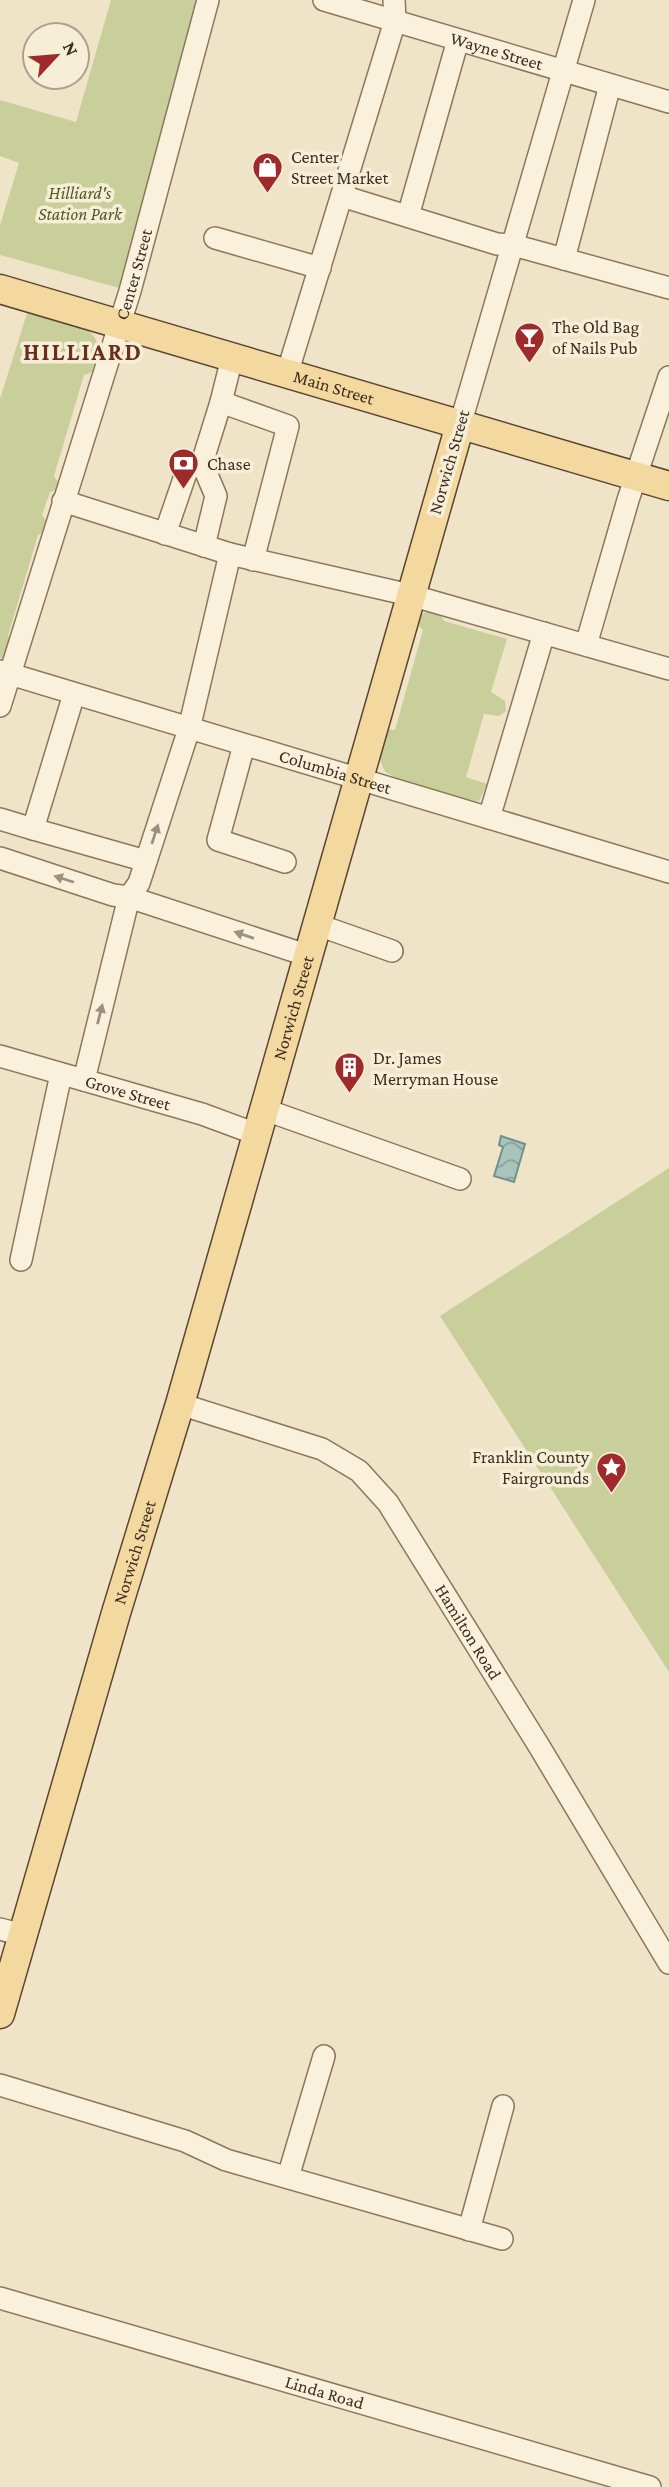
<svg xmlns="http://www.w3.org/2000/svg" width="669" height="2487" viewBox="0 0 669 2487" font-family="'Crimson Pro',serif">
<defs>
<pattern id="water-waves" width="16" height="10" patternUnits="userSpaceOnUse" patternTransform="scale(1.75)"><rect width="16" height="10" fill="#a9c4bc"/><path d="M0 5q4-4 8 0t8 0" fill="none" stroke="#8ba098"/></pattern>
</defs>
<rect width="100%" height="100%" fill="#f0e4c8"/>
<path fill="#c9cf9b" d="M 111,0 L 208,0 L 130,291 L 0,255 L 0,225 L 19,163 L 0,156 L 0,100 L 76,122 Z
M 28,310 C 55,318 107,321 98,361 C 96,369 93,373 84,375 L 54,476 L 58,482 L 56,490 L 50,492 L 42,515 L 49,524 L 47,530 L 38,535 L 8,636 L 11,640 L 5,658 L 0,658 L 0,399 Z
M 428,610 L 440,614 L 444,621 L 507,639 L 491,692 L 505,701 L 506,711 L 499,716 L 484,714 L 466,777 L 487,784 L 479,801 C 467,802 391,779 385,771 C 376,759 381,740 388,729 L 395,730 L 423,630 L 417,624 L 419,617 Z
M 669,1168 L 669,1672 L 440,1316 Z"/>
<path fill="url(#water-waves)" stroke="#6f938a" stroke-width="2" d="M 501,1136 L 525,1144 L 514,1182 L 494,1176 L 503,1147 L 499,1145 Z"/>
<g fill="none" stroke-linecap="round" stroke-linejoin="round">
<defs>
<g id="minor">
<path id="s1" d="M 324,0 L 669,102"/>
<path d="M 342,196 L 497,244 L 513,245 L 669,288"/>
<path d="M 408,216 L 458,40"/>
<path d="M 215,238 L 320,268"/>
<path d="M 564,259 L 610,85"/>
<path d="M 287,374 L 395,21 L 394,0"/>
<path d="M 221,402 L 232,358"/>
<path d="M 460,425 L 584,0"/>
<path d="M 63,501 L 230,554 L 410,595 L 669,669"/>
<path d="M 165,534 L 187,470 L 202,463"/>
<path d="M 204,546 L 216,496 L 202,463 L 221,402 L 288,426 L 253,560"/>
<path d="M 586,645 L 628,500 L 669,377"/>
<path id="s2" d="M 0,671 L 669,872"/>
<path d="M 74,694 L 33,829 L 146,861"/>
<path id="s3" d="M 0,706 L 130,291 L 208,0"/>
<path d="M 244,745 L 218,840 L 285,862"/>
<path d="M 489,818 L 544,633"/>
<path d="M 0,819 L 33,829"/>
<path d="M 0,858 L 113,895 L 129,897 L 309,956"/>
<path d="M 318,925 L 392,951"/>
<path id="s4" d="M 0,1056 L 202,1114 L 256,1134"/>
<path d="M 84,1080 L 129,897 L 139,883 L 189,729 L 230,554"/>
<path d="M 263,1109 L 460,1179"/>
<path d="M 21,1260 L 61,1074"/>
<path id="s5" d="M 180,1404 L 322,1449 L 359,1471 L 388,1503 L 539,1746 L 669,1963"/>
<path d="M 0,1929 L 23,1935"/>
<path d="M 0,2085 L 185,2141 L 226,2160 L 502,2239"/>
<path d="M 288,2177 L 324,2056"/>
<path d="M 469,2230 L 503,2106"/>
<path id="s6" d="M 0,2298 L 650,2487"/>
</g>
<g id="major">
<path id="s7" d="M 0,289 L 669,486"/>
<path id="s8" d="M 0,2014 L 116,1613 L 180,1404 L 460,425"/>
</g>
</defs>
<use href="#minor" stroke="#8d765c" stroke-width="24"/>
<use href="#major" stroke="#5b4430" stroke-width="31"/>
<use href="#minor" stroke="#faf1dc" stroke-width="21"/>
<use href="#major" stroke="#f3d9a0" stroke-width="28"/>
</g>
<defs><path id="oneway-solid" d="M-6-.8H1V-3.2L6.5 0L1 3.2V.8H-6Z" transform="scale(1.75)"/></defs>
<g fill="#9c907e">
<use href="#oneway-solid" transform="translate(155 834) rotate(-72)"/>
<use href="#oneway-solid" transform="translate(64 879) rotate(-162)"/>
<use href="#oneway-solid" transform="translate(244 935) rotate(-161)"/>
<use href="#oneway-solid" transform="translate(100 1014) rotate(-76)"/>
</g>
<defs>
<symbol id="shop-pin" viewBox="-11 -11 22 30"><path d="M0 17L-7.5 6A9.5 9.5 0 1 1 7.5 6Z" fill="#9e2a2b" stroke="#f7eed8"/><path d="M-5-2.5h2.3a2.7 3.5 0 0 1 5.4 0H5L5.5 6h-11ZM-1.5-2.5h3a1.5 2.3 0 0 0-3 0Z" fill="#fff"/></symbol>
<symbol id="bar-pin" viewBox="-11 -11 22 30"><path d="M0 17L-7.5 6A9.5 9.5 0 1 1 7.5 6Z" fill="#9e2a2b" stroke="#f7eed8"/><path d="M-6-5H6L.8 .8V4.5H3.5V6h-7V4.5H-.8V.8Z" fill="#fff"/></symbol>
<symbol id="bank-pin" viewBox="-11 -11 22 30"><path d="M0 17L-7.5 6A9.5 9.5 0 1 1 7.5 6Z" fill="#9e2a2b" stroke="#f7eed8"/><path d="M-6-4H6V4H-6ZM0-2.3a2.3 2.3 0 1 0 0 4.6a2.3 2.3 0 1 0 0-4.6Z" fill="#fff"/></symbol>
<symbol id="building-pin" viewBox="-11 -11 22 30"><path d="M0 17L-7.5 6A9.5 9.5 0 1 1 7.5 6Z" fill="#9e2a2b" stroke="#f7eed8"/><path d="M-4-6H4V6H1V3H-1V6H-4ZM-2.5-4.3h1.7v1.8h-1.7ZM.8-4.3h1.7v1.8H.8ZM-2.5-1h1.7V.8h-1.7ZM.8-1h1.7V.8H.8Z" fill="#fff"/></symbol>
<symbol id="sight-pin" viewBox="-11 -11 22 30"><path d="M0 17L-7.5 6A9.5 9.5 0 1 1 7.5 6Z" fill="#9e2a2b" stroke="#f7eed8"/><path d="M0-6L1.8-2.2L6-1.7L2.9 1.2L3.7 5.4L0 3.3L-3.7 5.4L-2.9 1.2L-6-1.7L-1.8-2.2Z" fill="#fff"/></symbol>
</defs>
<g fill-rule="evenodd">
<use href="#shop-pin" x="250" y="150" width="35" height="47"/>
<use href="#bar-pin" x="512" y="320" width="35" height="47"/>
<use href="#bank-pin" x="166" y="446" width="35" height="47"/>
<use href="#building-pin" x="332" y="1050" width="35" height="47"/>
<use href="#sight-pin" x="594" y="1450" width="35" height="47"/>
</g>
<g text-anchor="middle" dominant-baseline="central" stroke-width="7" stroke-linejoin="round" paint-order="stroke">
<g font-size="18" fill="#3d2e20" stroke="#f7eed8">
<text stroke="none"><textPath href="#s1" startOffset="180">Wayne Street</textPath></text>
<text stroke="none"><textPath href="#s3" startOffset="452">Center Street</textPath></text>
<text stroke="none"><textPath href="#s7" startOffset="348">Main Street</textPath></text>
<text transform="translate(449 462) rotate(-74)">Norwich Street</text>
<text stroke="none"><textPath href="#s2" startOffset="350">Columbia Street</textPath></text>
<text stroke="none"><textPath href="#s8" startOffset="1048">Norwich Street</textPath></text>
<text stroke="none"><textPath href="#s4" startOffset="133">Grove Street</textPath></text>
<text stroke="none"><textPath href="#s8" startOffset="481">Norwich Street</textPath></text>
<text stroke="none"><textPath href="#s5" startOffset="387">Hamilton Road</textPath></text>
<text stroke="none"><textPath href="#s6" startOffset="338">Linda Road</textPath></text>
</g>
<g font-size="18" fill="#3d2e20" stroke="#f7eed8" text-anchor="start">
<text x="291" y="157">Center<tspan x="291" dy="21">Street Market</tspan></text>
<text x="552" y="327">The Old Bag<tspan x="552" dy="21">of Nails Pub</tspan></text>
<text x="207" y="464">Chase</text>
<text x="373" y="1058">Dr. James<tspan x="373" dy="21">Merryman House</tspan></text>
<text x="589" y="1457" text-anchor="end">Franklin County<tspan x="589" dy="21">Fairgrounds</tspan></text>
</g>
<g font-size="18" font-style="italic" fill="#4d5a26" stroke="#f7eed8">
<text x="80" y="193">Hilliard's<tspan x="80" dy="21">Station Park</tspan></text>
</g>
<g font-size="24" font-weight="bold" letter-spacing="2" fill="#6b2e1e" stroke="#f7eed8">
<text x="83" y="351">HILLIARD</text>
</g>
</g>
<g transform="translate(56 56) rotate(64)"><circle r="33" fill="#f7eed8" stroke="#ada18e" stroke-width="2"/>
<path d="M0-5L12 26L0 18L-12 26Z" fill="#9e2a2b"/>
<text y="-10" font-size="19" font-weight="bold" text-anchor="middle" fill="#3d2e20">N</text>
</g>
</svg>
